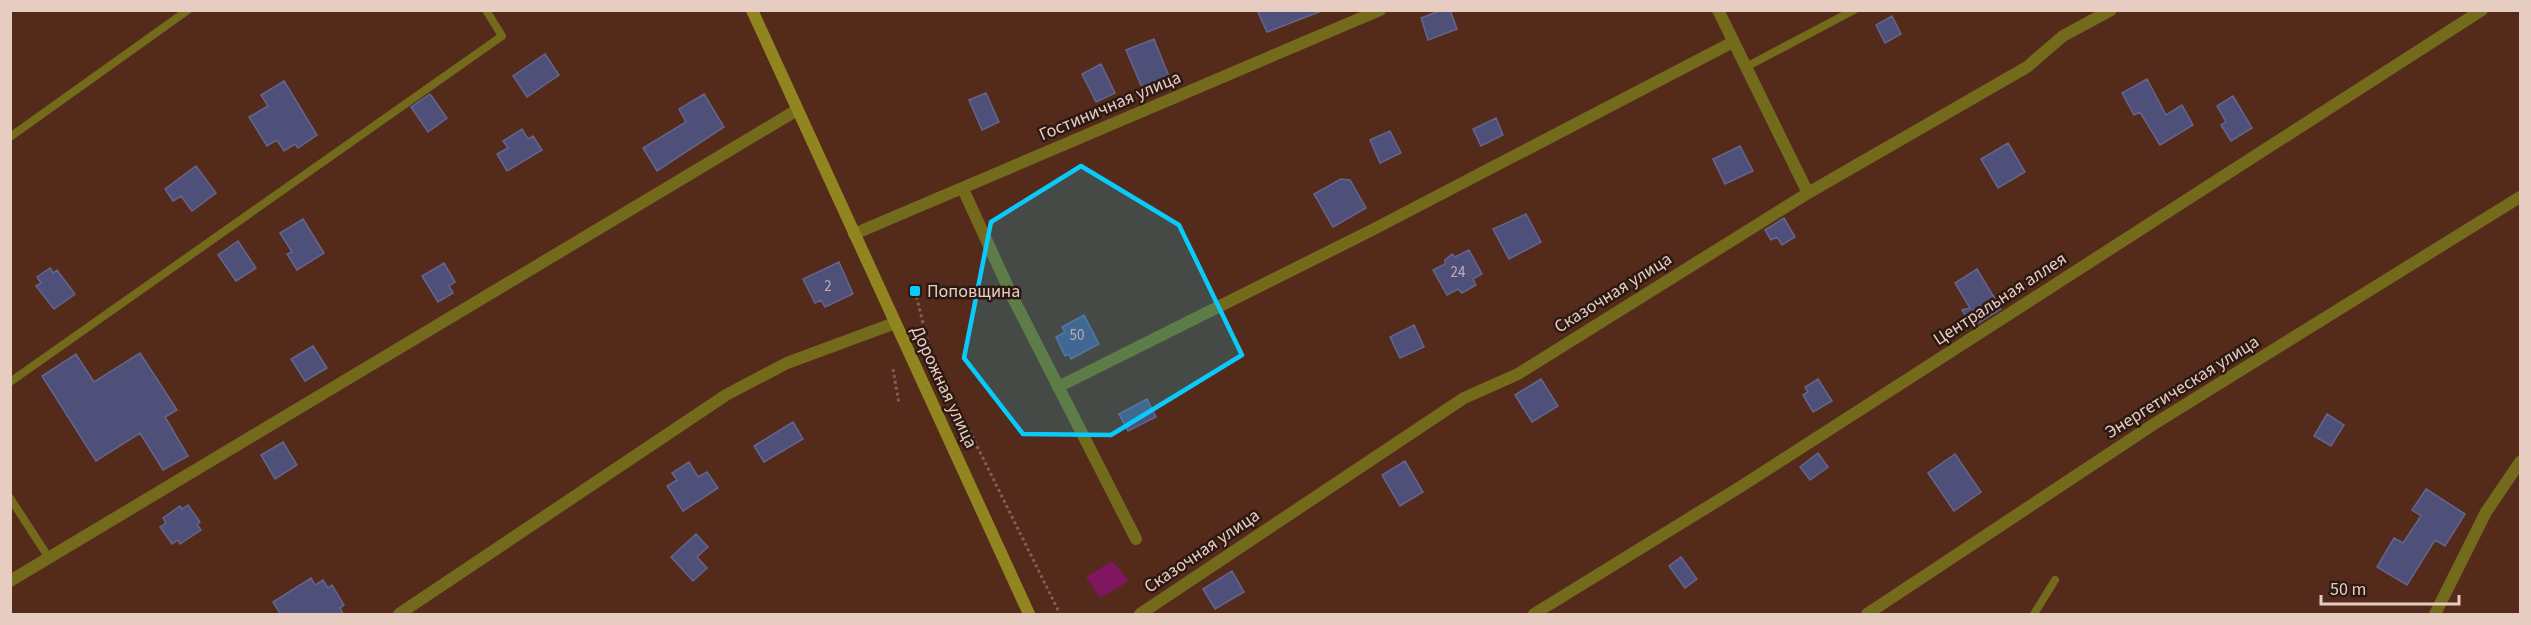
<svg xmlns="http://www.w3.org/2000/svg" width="2531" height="625" viewBox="0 0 2531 625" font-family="'Source Sans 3',sans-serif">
<rect width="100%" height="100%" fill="#542b1a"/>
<path fill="#7e1760" d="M 1112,561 L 1129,581 L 1100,598 L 1086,577 Z"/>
<path fill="#4f5079" stroke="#64658f" stroke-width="1.5" d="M 1257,10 L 1319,10 L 1319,12 L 1267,32 Z
M 1442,10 L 1450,10 L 1457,29 L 1428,40 L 1421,18 Z
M 1892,16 L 1901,34 L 1885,43 L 1876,25 Z
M 1154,39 L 1170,79 L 1143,90 L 1126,50 Z
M 545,54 L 559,75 L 527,97 L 513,76 Z
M 1101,64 L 1115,93 L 1096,102 L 1082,74 Z
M 2147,79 L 2166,115 L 2182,105 L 2193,125 L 2160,145 L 2140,112 L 2134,115 L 2122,93 Z
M 284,81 L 317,135 L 298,148 L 295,144 L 284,151 L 277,140 L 267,146 L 249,117 L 268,106 L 261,95 Z
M 986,93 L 999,122 L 982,130 L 969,100 Z
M 430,94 L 447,118 L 428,132 L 411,107 Z
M 704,94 L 724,127 L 657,171 L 643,148 L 686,122 L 679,109 Z
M 2233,96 L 2252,128 L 2231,141 L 2221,125 L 2226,122 L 2217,106 Z
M 1496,118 L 1503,135 L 1481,146 L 1473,129 Z
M 522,129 L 528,139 L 533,136 L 542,150 L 507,171 L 497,154 L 508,148 L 503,141 Z
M 1390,131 L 1401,153 L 1380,163 L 1370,140 Z
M 2008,143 L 2025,172 L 1998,188 L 1981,159 Z
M 1740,146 L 1753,171 L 1725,184 L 1713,159 Z
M 196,166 L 216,193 L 192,211 L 181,196 L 173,201 L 165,189 Z
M 1341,179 L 1350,180 L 1366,208 L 1333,227 L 1314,194 Z
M 1526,214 L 1541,242 L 1509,259 L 1493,229 Z
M 1784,218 L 1795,237 L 1782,245 L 1777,237 L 1771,240 L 1765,230 Z
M 303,219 L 324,253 L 297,270 L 287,254 L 292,252 L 280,233 Z
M 238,241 L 256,268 L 236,281 L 218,255 Z
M 1469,250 L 1482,274 L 1473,279 L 1476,285 L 1462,293 L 1458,289 L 1447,295 L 1433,270 L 1445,264 L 1445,260 L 1452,254 L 1455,257 Z
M 839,262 L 853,294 L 825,307 L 821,300 L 815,303 L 803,279 Z
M 444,263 L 455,282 L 449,286 L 453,293 L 438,302 L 422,276 Z
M 50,268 L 53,273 L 57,270 L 75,294 L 54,309 L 36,286 L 41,283 L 37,277 Z
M 1977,269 L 2001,309 L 1972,327 L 1962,310 L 1970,308 L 1955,283 Z
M 1084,315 L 1099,344 L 1071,359 L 1069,354 L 1065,356 L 1056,337 L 1065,332 L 1062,327 Z
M 1414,325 L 1424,347 L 1400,358 L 1390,337 Z
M 313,346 L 327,368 L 305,381 L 291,359 Z
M 140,353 L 177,410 L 165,417 L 188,456 L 163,470 L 140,433 L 96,461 L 42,376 L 76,354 L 94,382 Z
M 1541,379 L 1558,406 L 1532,422 L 1515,395 Z
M 1818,379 L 1832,401 L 1813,412 L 1803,395 L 1808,392 L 1805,387 Z
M 1147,399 L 1156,417 L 1128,431 L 1119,414 Z
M 2327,414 L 2344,425 L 2331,446 L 2314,436 Z
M 793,422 L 803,439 L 764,462 L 754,446 Z
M 283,442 L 297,465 L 275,479 L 261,455 Z
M 1818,453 L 1828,467 L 1810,480 L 1800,467 Z
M 1955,454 L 1981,492 L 1954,511 L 1928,473 Z
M 1405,461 L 1423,492 L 1400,506 L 1382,475 Z
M 689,462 L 698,477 L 707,472 L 718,488 L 683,511 L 667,486 L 677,480 L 672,473 Z
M 2426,489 L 2465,514 L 2445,546 L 2435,540 L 2407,585 L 2377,567 L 2394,538 L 2403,543 L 2421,516 L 2412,510 Z
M 188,505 L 200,522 L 197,524 L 201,530 L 180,544 L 178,540 L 172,544 L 160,527 L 166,523 L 163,518 L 180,506 L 182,509 Z
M 696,534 L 708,547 L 697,557 L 707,568 L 693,581 L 671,557 Z
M 1681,557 L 1697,579 L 1685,588 L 1669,566 Z
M 1232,571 L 1244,592 L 1215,609 L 1203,589 Z
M 311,578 L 315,585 L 323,580 L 328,588 L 332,585 L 344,605 L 340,608 L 344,615 L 281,615 L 273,602 Z"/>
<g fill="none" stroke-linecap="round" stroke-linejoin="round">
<path stroke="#835e50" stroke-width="3" stroke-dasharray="3 3" stroke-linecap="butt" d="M 915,291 L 930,351 L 1060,614
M 893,369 L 899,404"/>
<path stroke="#736a1c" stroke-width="8" d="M 1746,67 L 1854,10
M 10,137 L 188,10
M 10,382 L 502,36 L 486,10
M 10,498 L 49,558
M 2034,614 L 2055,580"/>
<path stroke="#736a1c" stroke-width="12" d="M 1718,10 L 1808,193
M 963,189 L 1012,296 L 1136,539
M 854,234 L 1380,10
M 1058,387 L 1374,229 L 1733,42
M 10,581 L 797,110
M 399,614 L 726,395 L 787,363 L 895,323
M 1140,614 L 1464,398 L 1518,374 L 1808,193 L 2027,67 L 2063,36 L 2111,10
M 1534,614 L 1740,487 L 2482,10
M 1867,614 L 2154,424 L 2520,197
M 2435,614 L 2486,512 L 2520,462"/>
<path stroke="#918520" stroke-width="12" d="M 752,10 L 1029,614"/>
</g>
<path fill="#0acafa" fill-opacity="0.2" stroke="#0acafa" stroke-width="4.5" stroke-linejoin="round" d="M 1081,166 L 1179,225 L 1242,355 L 1111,435 L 1023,434 L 964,358 L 991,222 Z"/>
<rect fill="#0acafa" stroke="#2c1912" stroke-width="2" x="909" y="285" width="12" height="12" rx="3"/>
<g text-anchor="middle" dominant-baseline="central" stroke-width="5" stroke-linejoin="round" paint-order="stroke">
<g font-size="15" fill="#c1adb0">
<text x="1458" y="272">24</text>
<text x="828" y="286">2</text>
<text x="1077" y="335">50</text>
</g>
<g font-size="18" fill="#e7ccc2" stroke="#2c1912">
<text transform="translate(1110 106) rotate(-23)">Гостиничная улица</text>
<text transform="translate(1613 293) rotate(-32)">Сказочная улица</text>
<text transform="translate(2000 299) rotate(-33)">Центральная аллея</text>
<text transform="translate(944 387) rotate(65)">Дорожная улица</text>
<text transform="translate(2182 387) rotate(-32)">Энергетическая улица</text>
<text transform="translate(1202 551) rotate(-34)">Сказочная улица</text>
</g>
<g font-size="18" fill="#e7ccc2" stroke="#2c1912" text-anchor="start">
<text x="927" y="291">Поповщина</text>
</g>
</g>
<rect width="2531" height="625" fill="none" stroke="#e7ccc2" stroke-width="24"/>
<path d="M2321 595v9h138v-9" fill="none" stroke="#e7ccc2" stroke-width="3"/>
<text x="2330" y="595" font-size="18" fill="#e7ccc2" stroke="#2c1912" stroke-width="4.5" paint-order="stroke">50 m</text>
</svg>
